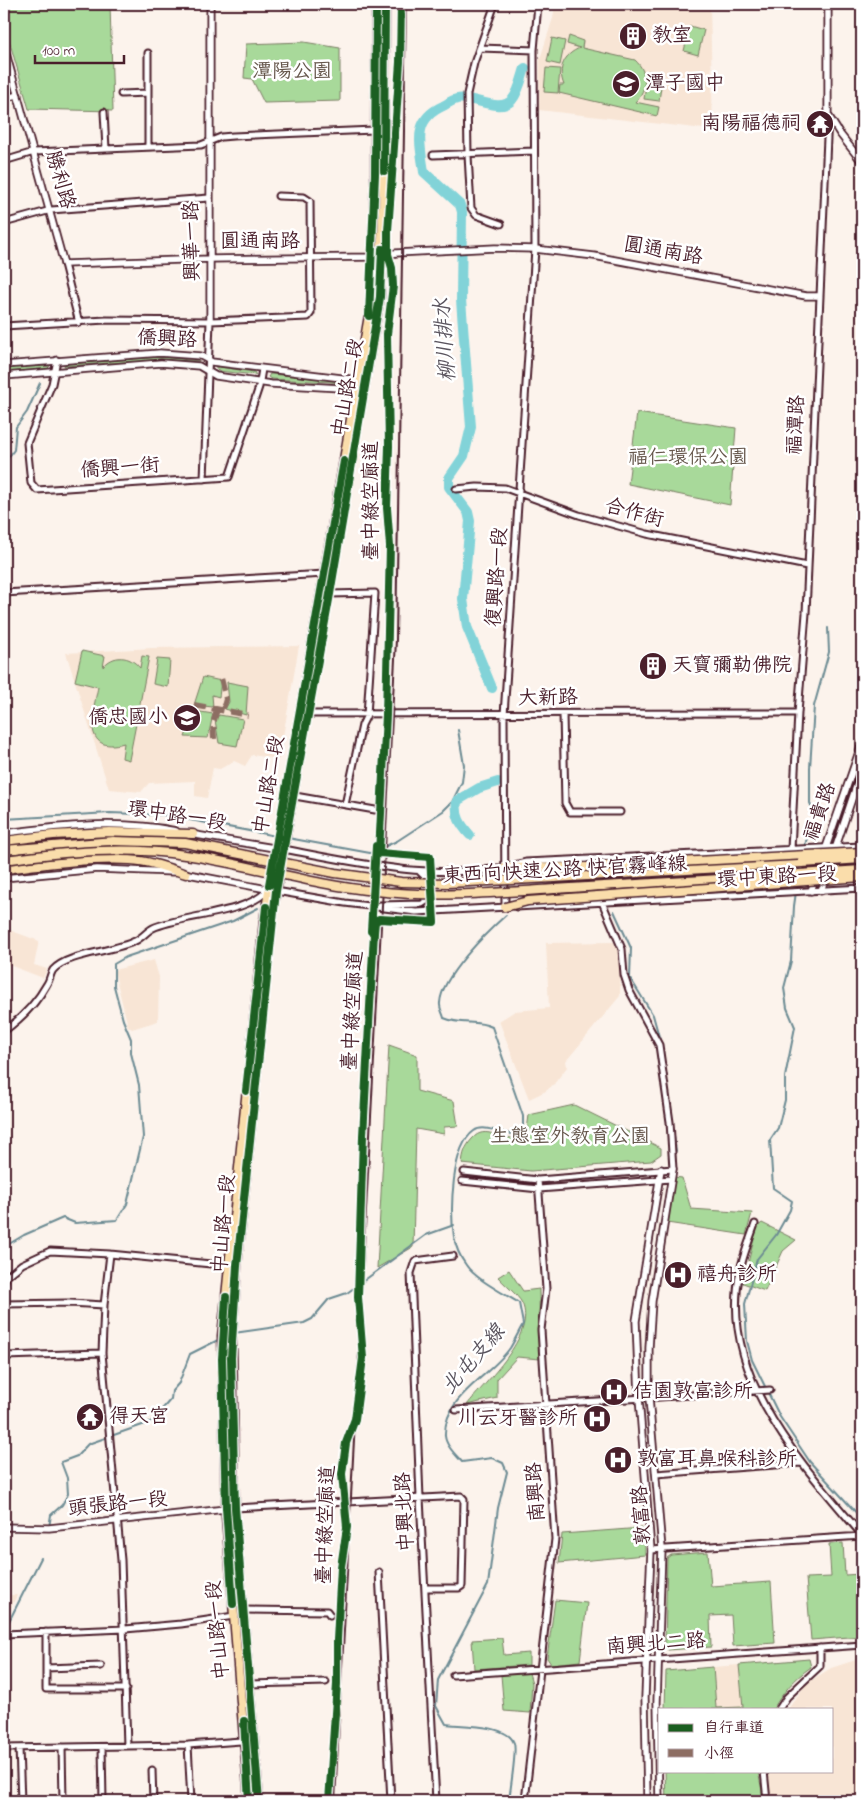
<svg xmlns="http://www.w3.org/2000/svg" width="866" height="1805" viewBox="0 0 866 1805" font-family="'Indie Flower','LXGW WenKai TC',sans-serif">
<rect width="100%" height="100%" fill="#fcf3ec"/>
<filter id="ink" filterUnits="userSpaceOnUse"><feTurbulence type="fractalNoise" baseFrequency=".02" numOctaves="2"/><feDisplacementMap in="SourceGraphic" scale="10" xChannelSelector="R" yChannelSelector="G"/><feConvolveMatrix kernelMatrix="1 2 1 2 8 2 1 2 1" color-interpolation-filters="sRGB"/></filter>
<g filter="url(#ink)">
<path fill="#f8e5d5" d="M 555,4 L 710,4 L 713,130 L 539,110 L 540,59 L 553,18 Z
M 299,646 L 279,759 L 252,755 L 245,766 L 234,761 L 220,769 L 213,768 L 207,798 L 195,796 L 195,781 L 149,783 L 141,792 L 109,789 L 66,653 L 152,648 Z
M 4,928 L 39,941 L 34,965 L 47,969 L 43,978 L 4,963 Z
M 614,942 L 620,953 L 620,996 L 566,1061 L 567,1067 L 554,1084 L 546,1091 L 529,1099 L 499,1021 L 515,1011 L 549,1008 L 546,943 Z
M 154,960 L 159,977 L 158,1021 L 132,1029 L 128,1026 L 114,970 Z
M 4,1595 L 17,1595 L 4,1623 Z
M 862,1658 L 862,1801 L 770,1801 L 768,1771 L 832,1771 L 832,1709 L 788,1709 L 806,1684 L 831,1668 Z
M 739,1665 L 743,1707 L 716,1709 L 713,1667 Z"/>
<path fill="#a8d99a" stroke="#797c62" d="M 4,4 L 110,4 L 113,111 L 29,109 L 4,23 Z
M 690,26 L 704,30 L 698,55 L 684,51 Z
M 569,36 L 583,41 L 582,48 L 635,60 C 648,72 648,89 635,102 L 659,107 L 657,116 L 559,93 L 560,85 L 564,85 C 557,69 564,54 580,48 L 567,44 Z
M 552,38 L 565,41 L 560,65 L 547,62 Z
M 304,42 L 340,48 L 340,101 L 264,103 L 252,79 L 244,78 L 246,44 Z
M 546,68 L 560,69 L 558,93 L 544,92 Z
M 648,71 L 663,73 L 659,101 L 644,99 Z
M 160,357 L 199,361 L 159,360 L 64,366 L 65,364 Z
M 50,366 L 47,369 L 4,373 L 4,368 Z
M 219,367 L 254,372 L 256,375 L 218,371 L 215,368 Z
M 270,374 L 346,381 L 349,383 L 271,379 L 268,377 Z
M 637,413 L 736,428 L 730,505 L 628,484 Z
M 82,651 L 105,656 L 103,667 C 113,654 130,655 140,668 L 142,656 L 149,657 L 129,760 L 122,758 L 124,743 C 81,755 93,711 98,687 L 75,681 Z
M 157,659 L 170,660 L 168,687 L 153,684 Z
M 203,677 L 221,681 L 219,697 L 212,695 L 213,707 L 194,705 Z
M 227,682 L 248,686 L 246,715 L 225,709 L 229,702 Z
M 195,711 L 213,714 L 208,738 L 185,737 Z
M 219,715 L 243,719 L 237,746 L 219,743 L 215,720 Z
M 389,1045 L 417,1055 L 417,1091 L 454,1101 L 458,1126 L 444,1127 L 444,1134 L 416,1129 L 413,1247 L 377,1268 Z
M 574,1105 L 661,1148 L 661,1154 L 651,1161 L 531,1171 L 462,1164 C 463,1153 465,1147 472,1139 C 486,1123 500,1142 517,1137 C 520,1136 524,1132 527,1130 L 529,1115 Z
M 674,1177 L 682,1178 L 691,1209 L 752,1213 L 746,1235 L 667,1223 Z
M 762,1223 L 796,1240 L 783,1251 L 765,1291 L 743,1283 L 757,1227 Z
M 509,1270 L 523,1291 L 539,1289 C 540,1313 538,1335 540,1359 L 517,1357 L 497,1379 L 497,1398 L 467,1405 C 485,1382 537,1335 522,1303 C 517,1294 505,1285 498,1277 Z
M 642,1528 L 645,1538 L 645,1555 L 559,1563 L 562,1534 Z
M 843,1543 L 845,1575 L 861,1574 L 862,1636 L 811,1640 L 806,1578 L 831,1577 L 829,1544 Z
M 708,1552 L 711,1586 L 771,1582 L 775,1643 L 733,1646 L 731,1615 L 710,1616 L 711,1647 L 668,1650 L 665,1646 L 667,1558 L 671,1555 Z
M 555,1600 L 587,1603 L 580,1661 L 551,1664 L 547,1658 Z
M 502,1638 L 504,1655 L 529,1653 L 529,1665 L 474,1669 L 472,1640 Z
M 809,1659 L 811,1667 C 794,1679 784,1691 773,1709 L 665,1709 L 666,1671 L 713,1667 L 716,1708 L 743,1707 L 739,1665 Z
M 529,1673 L 532,1683 L 530,1713 L 504,1711 L 501,1675 Z
M 665,1771 L 758,1771 L 764,1801 L 666,1801 Z"/>
<g fill="none" stroke-linecap="round" stroke-linejoin="round">
<path stroke="#6c8b93" stroke-width="2" d="M 4,463 L 14,450 L 16,427 L 27,412 L 40,383
M 4,819 L 110,813 L 164,815 L 276,836
M 288,838 L 370,853 L 397,841 L 443,811 L 452,802 L 462,782 L 464,765 L 458,730
M 804,849 L 814,812 L 810,803 L 810,768 L 814,706 L 829,652 L 828,628
M 797,885 L 794,906 L 791,961 L 784,988 L 787,1008 L 795,1027 L 785,1077 L 785,1100 L 778,1128 L 770,1140 L 773,1188 L 792,1201 L 790,1210 L 776,1235 L 757,1259 L 745,1304 L 747,1341 L 752,1360 L 780,1417 L 810,1462 L 862,1519
M 614,911 L 631,948 L 630,978 L 653,1015 L 661,1044
M 506,915 C 487,932 441,977 440,1003 C 439,1008 443,1013 444,1018 C 462,1026 476,1019 492,1027 L 523,1116 L 523,1128 L 511,1134 C 499,1133 484,1124 474,1131 C 451,1147 450,1211 454,1237 C 456,1248 460,1257 466,1265 C 475,1279 505,1294 519,1303 L 523,1324 C 519,1331 515,1340 510,1348 C 491,1376 443,1396 445,1436 C 446,1446 456,1455 462,1462 L 492,1458 L 503,1463 L 507,1472 L 498,1508 L 488,1585 L 438,1680 L 436,1706 L 446,1724 C 463,1726 507,1724 514,1743 C 517,1751 510,1790 509,1801
M 663,1059 L 676,1151
M 4,1247 L 24,1235 L 63,1218 L 75,1223 L 117,1220 L 127,1204 L 143,1137 L 139,1085 L 131,1053 L 131,1039 L 123,1020 L 114,986 L 114,964 L 126,957 L 233,921 L 258,908
M 234,1333 L 304,1323 L 312,1319 L 329,1299 L 347,1293 L 426,1235 L 454,1225
M 49,1527 L 51,1515 L 62,1505 L 68,1494 L 67,1478 L 61,1462 L 77,1456 L 88,1444 L 151,1422 L 171,1399 L 172,1391 L 179,1383 L 190,1354 L 220,1339
M 4,1631 L 41,1558"/>
<path stroke="#82d3d8" stroke-width="10" d="M 492,688 L 467,627 L 463,599 L 470,521 L 468,512 L 449,487 L 449,478 L 464,456 L 471,427 L 461,300 L 462,212 L 460,205 L 424,172 C 420,143 412,120 443,106 C 447,104 452,100 457,99 C 473,95 499,114 512,100 C 519,92 522,77 525,68
M 470,835 C 460,824 455,816 457,801 L 479,788 L 498,782"/>
<defs>
<path id="minor" d="M 495,4 L 474,63 L 467,94 L 468,155 L 471,208 L 476,215 L 501,224
M 480,48 L 534,50
M 121,94 L 148,93
M 4,98 L 18,95
M 104,112 L 106,149
M 148,146 L 148,53
M 433,155 L 534,151
M 4,161 L 34,152 L 201,145 L 221,137 L 233,136 L 374,130
M 4,223 L 51,210 L 209,198
M 64,264 L 79,323
M 4,326 L 106,320 L 210,321 L 308,317 L 311,313 L 310,201 L 304,197 L 278,196
M 57,360 L 52,384 L 27,443 L 31,483 L 37,490 L 229,477 L 259,387 L 262,369
M 204,479 L 210,321
M 456,489 L 477,487 L 505,488 L 579,515 L 647,534 L 807,566
M 4,593 L 325,574
M 330,594 L 375,593 L 367,715 L 362,725 L 345,805
M 306,714 L 798,713
M 563,714 L 565,803 L 570,812 L 620,812
M 295,796 L 375,810
M 284,849 C 362,864 448,884 526,862 L 862,846
M 791,849 L 798,713 L 806,613 L 828,115
M 276,891 L 345,903 L 416,912 L 507,907
M 380,905 L 422,904 L 425,902 L 424,876 L 419,871
M 505,907 L 504,715 L 535,249 L 534,50 L 538,4
M 516,907 L 862,888
M 4,1031 C 22,1018 36,1004 47,984 C 50,980 50,974 53,970 C 68,953 113,952 135,941 C 142,938 147,931 153,928 C 180,915 251,914 268,889
M 464,1172 L 538,1180 L 673,1169 L 670,1122 L 659,1045 L 629,990 L 624,975 L 622,949 L 602,902
M 462,1181 L 539,1189 L 671,1179
M 755,1224 C 750,1239 743,1255 740,1271 C 718,1375 800,1462 862,1535
M 110,1254 L 104,1305 L 102,1353 L 121,1560 L 127,1746
M 4,1284 L 6,1277 L 22,1264 L 50,1251 L 110,1254 L 231,1266
M 4,1304 L 70,1303 L 104,1305
M 4,1356 L 102,1353
M 456,1410 L 770,1390
M 656,1474 L 801,1463
M 235,1508 L 461,1496 L 464,1499 L 462,1586 L 459,1588 L 425,1588
M 651,1550 L 862,1536
M 379,1572 L 391,1801
M 242,1610 L 327,1611 L 330,1615
M 46,1632 L 46,1689 L 126,1689
M 4,1634 L 125,1629 L 181,1624 L 234,1616
M 46,1668 L 101,1666
M 453,1675 L 862,1645
M 249,1684 L 326,1682
M 779,1709 L 787,1697 L 820,1666 L 820,1648
M 188,1745 L 191,1801
M 62,1747 L 63,1801
M 102,1747 L 103,1801
M 4,1748 L 188,1745 L 254,1740
M 19,1748 L 21,1801
M 152,1770 L 153,1801
M 764,1771 L 767,1801
M 436,1801 L 420,1498 L 411,1273 L 415,1261 L 453,1256
M 525,1801 L 555,1539 L 541,1330 L 546,1289 L 538,1180"/>
<path id="tertiary" d="M 828,4 L 828,115 L 840,134 L 862,162
M 4,46 L 64,264 L 210,259 L 373,257 L 396,253 L 495,248 L 535,249 L 594,256 L 806,296 L 819,296
M 210,321 L 210,4
M 4,365 L 160,353 L 201,356 L 212,362 L 220,363 L 358,380
M 4,376 L 161,363 L 199,366 L 216,376 L 271,384 L 357,389
M 4,833 C 61,826 119,819 176,831
M 190,834 L 280,849
M 183,873 L 272,890
M 4,878 L 97,869 L 174,872
M 811,891 L 862,743
M 821,891 L 862,769
M 4,1527 L 49,1528 L 235,1508
M 647,1801 L 645,1697 L 651,1550 L 639,1398 L 636,1321 L 661,1169
M 659,1801 L 657,1702 L 662,1549 L 649,1398 L 649,1348 L 652,1301 L 673,1169"/>
<path id="primary" d="M 249,1801 L 226,1517 L 222,1336 L 264,920 L 371,304 L 375,174 L 376,4
M 259,1801 L 235,1515 L 232,1337 L 237,1266 L 273,910 L 380,297 L 384,183 L 385,4"/>
<path id="trunk" d="M 4,841 L 53,835 L 109,832 L 193,834
M 4,850 L 114,841
M 505,868 L 587,867
M 4,869 C 45,864 88,858 130,860 C 150,861 168,868 186,874
M 554,878 L 802,863
M 554,889 L 737,878"/>
</defs>
<use href="#minor" stroke="#4a1f2b" stroke-width="9"/>
<use href="#tertiary" stroke="#4a1f2b" stroke-width="9"/>
<use href="#primary" stroke="#4a1f2b" stroke-width="11"/>
<use href="#trunk" stroke="#4a1f2b" stroke-width="11"/>
<use href="#minor" stroke="#fff" stroke-width="5"/>
<use href="#tertiary" stroke="#fff" stroke-width="5.5"/>
<use href="#primary" stroke="#faddab" stroke-width="8"/>
<use href="#trunk" stroke="#faddab" stroke-width="8"/>
<path stroke="#4a1f2b" stroke-width="2" d="M 335,1801 L 396,640 L 406,4"/>
<defs>
<path id="trunk-bridge" d="M 114,841 L 185,843 L 335,873 L 401,882 L 448,883 L 554,878
M 4,860 C 63,852 126,846 185,855 C 249,864 311,885 376,891 C 435,898 494,893 554,889
M 802,863 L 862,859
M 587,867 L 862,852
M 737,878 L 862,870
M 505,907 L 528,901 L 862,877"/>
</defs>
<use href="#trunk-bridge" stroke="#4a1f2b" stroke-width="11" stroke-linecap="butt"/>
<use href="#trunk-bridge" stroke="#faddab" stroke-width="8"/>
<path stroke="#8d6e63" stroke-width="6" stroke-dasharray="12 6" stroke-linecap="butt" d="M 194,705 L 248,715
M 214,739 L 213,724 L 217,709 L 224,706 L 226,699 L 221,678"/>
<defs>
<path id="cycleway" d="M 384,171 L 385,4
M 369,316 L 375,174 L 376,4
M 269,885 L 344,461
M 371,931 L 376,846
M 246,1091 L 266,907
M 226,1297 L 222,1359 L 226,1508 L 233,1604
M 244,1721 L 249,1801
M 259,1801 L 235,1508 L 231,1358 L 237,1266 L 276,891 L 330,594 L 380,297 L 382,249
M 329,1801 L 337,1684 L 337,1640 L 341,1567 L 347,1527 L 342,1474 L 346,1443 L 355,1419 L 363,1358 L 358,1297 L 363,1136 L 374,933 L 375,922 L 379,919 L 434,922 L 430,857 L 379,853 L 386,715 L 390,546 L 387,508 L 389,446 L 387,334 L 393,286 L 392,268 L 388,254 L 388,231 L 400,62 L 401,4"/>
</defs>
<use href="#cycleway" stroke="#fff" stroke-width="11"/>
<use href="#cycleway" stroke="#1b5e20" stroke-width="8"/>
</g>
</g>
<defs>
<symbol id="building-disc" viewBox="-11 -11 22 22"><circle r="9.5" fill="#4a1f2b" stroke="#fff"/><path d="M-4-6H4V6H1V3H-1V6H-4ZM-2.5-4.3h1.7v1.8h-1.7ZM.8-4.3h1.7v1.8H.8ZM-2.5-1h1.7V.8h-1.7ZM.8-1h1.7V.8H.8Z" fill="#fff"/></symbol>
<symbol id="school-disc" viewBox="-11 -11 22 22"><circle r="9.5" fill="#4a1f2b" stroke="#fff"/><path d="M0-5L7-2L0 1L-7-2ZM-4 1L0 2.5L4 1V4Q0 6-4 4Z" fill="#fff"/></symbol>
<symbol id="temple-disc" viewBox="-11 -11 22 22"><circle r="9.5" fill="#4a1f2b" stroke="#fff"/><path d="M0-6L5-2H3V0L6.5 2.5H4V6H1.5V3h-3V6H-4V2.5H-6.5L-3 0V-2H-5Z" fill="#fff"/></symbol>
<symbol id="hospital-disc" viewBox="-11 -11 22 22"><circle r="9.5" fill="#4a1f2b" stroke="#fff"/><path d="M-5-5h3v3.5h4V-5h3V5h-3V1.5h-4V5h-3Z" fill="#fff"/></symbol>
</defs>
<g fill-rule="evenodd">
<use href="#building-disc" x="617" y="20" width="32" height="32"/>
<use href="#school-disc" x="610" y="68" width="32" height="32"/>
<use href="#temple-disc" x="804" y="108" width="32" height="32"/>
<use href="#building-disc" x="637" y="650" width="32" height="32"/>
<use href="#school-disc" x="171" y="702" width="32" height="32"/>
<use href="#hospital-disc" x="662" y="1259" width="32" height="32"/>
<use href="#hospital-disc" x="598" y="1376" width="32" height="32"/>
<use href="#temple-disc" x="74" y="1401" width="32" height="32"/>
<use href="#hospital-disc" x="581" y="1403" width="32" height="32"/>
<use href="#hospital-disc" x="602" y="1444" width="32" height="32"/>
</g>
<g text-anchor="middle" dominant-baseline="central" stroke-width="5" stroke-linejoin="round" paint-order="stroke">
<g font-size="20" fill="#4a1f2b" stroke="#fff" text-anchor="start">
<text x="652" y="36">教室</text>
<text x="645" y="84">潭子國中</text>
<text x="801" y="124" text-anchor="end">南陽福德祠</text>
<text x="672" y="666">天寶彌勒佛院</text>
<text x="168" y="718" text-anchor="end">僑忠國小</text>
<text x="697" y="1275">禧舟診所</text>
<text x="633" y="1392">佶園敦富診所</text>
<text x="109" y="1417">得天宮</text>
<text x="578" y="1419" text-anchor="end">川云牙醫診所</text>
<text x="637" y="1460">敦富耳鼻喉科診所</text>
</g>
<g font-size="20" fill="#66574c" stroke="#fff">
<text x="292" y="72">潭陽公園</text>
<text x="688" y="458">福仁環保公園</text>
<text x="570" y="1137">生態室外教育公園</text>
</g>
<g font-size="20" fill="#4a1f2b" stroke="#fff">
<text transform="translate(59 180) rotate(74)">勝利路</text>
<text transform="translate(193 241) rotate(-91)">興華一路</text>
<text x="260" y="242">圓通南路</text>
<text transform="translate(663 252) rotate(10)">圓通南路</text>
<text transform="translate(167 340) rotate(3)">僑興路</text>
<text transform="translate(349 388) rotate(-80)">中山路二段</text>
<text transform="translate(797 425) rotate(-87)">福潭路</text>
<text transform="translate(120 469) rotate(-4)">僑興一街</text>
<text transform="translate(372 501) rotate(-90)">臺中綠空廊道</text>
<text transform="translate(634 514) rotate(15)">合作街</text>
<text transform="translate(498 577) rotate(-86)">復興路一段</text>
<text transform="translate(548 699) rotate(-1)">大新路</text>
<text transform="translate(270 785) rotate(-80)">中山路二段</text>
<text transform="translate(821 812) rotate(-71)">福貴路</text>
<text transform="translate(177 817) rotate(9)">環中路一段</text>
<text transform="translate(565 871) rotate(-3)">東西向快速公路 快官霧峰線</text>
<text transform="translate(777 878) rotate(-3)">環中東路一段</text>
<text transform="translate(354 1011) rotate(-87)">臺中綠空廊道</text>
<text transform="translate(225 1224) rotate(-85)">中山路一段</text>
<text transform="translate(537 1492) rotate(-94)">南興路</text>
<text transform="translate(118 1505) rotate(-6)">頭張路一段</text>
<text transform="translate(406 1512) rotate(-93)">中興北路</text>
<text transform="translate(643 1515) rotate(-94)">敦富路</text>
<text transform="translate(327 1525) rotate(-88)">臺中綠空廊道</text>
<text transform="translate(219 1630) rotate(-95)">中山路一段</text>
<text transform="translate(656 1645) rotate(-4)">南興北二路</text>
</g>
<g font-size="21" font-style="italic" fill="#5b555f" stroke="#fff">
<text transform="translate(446 340) rotate(-94)">柳川排水</text>
<text transform="translate(474 1360) rotate(-49)">北屯支線</text>
</g>
</g>
<rect width="866" height="1805" fill="none" stroke="#fff" stroke-width="20"/>
<rect x="10" y="10" width="846" height="1785" fill="none" stroke="#4a1f2b" stroke-width="2" filter="url(#ink)"/>
<rect x="658" y="1708" width="175" height="65" fill="#ffffff" stroke="#b7a5aa"/>
<rect x="668" y="1724" width="25" height="8" fill="#1b5e20" stroke="#b7a5aa"/>
<text x="704" y="1732" font-size="15" fill="#4a1f2b">自行車道</text>
<rect x="668" y="1749" width="25" height="8" fill="#8d6e63" stroke="#b7a5aa"/>
<text x="704" y="1758" font-size="15" fill="#4a1f2b">小徑</text>
<path d="M35 55v8h89v-8" fill="none" stroke="#4a1f2b" stroke-width="2.5"/>
<text x="42" y="55" font-size="15" fill="#4a1f2b" stroke="#ffffff" stroke-width="4" paint-order="stroke">100 m</text>
</svg>
